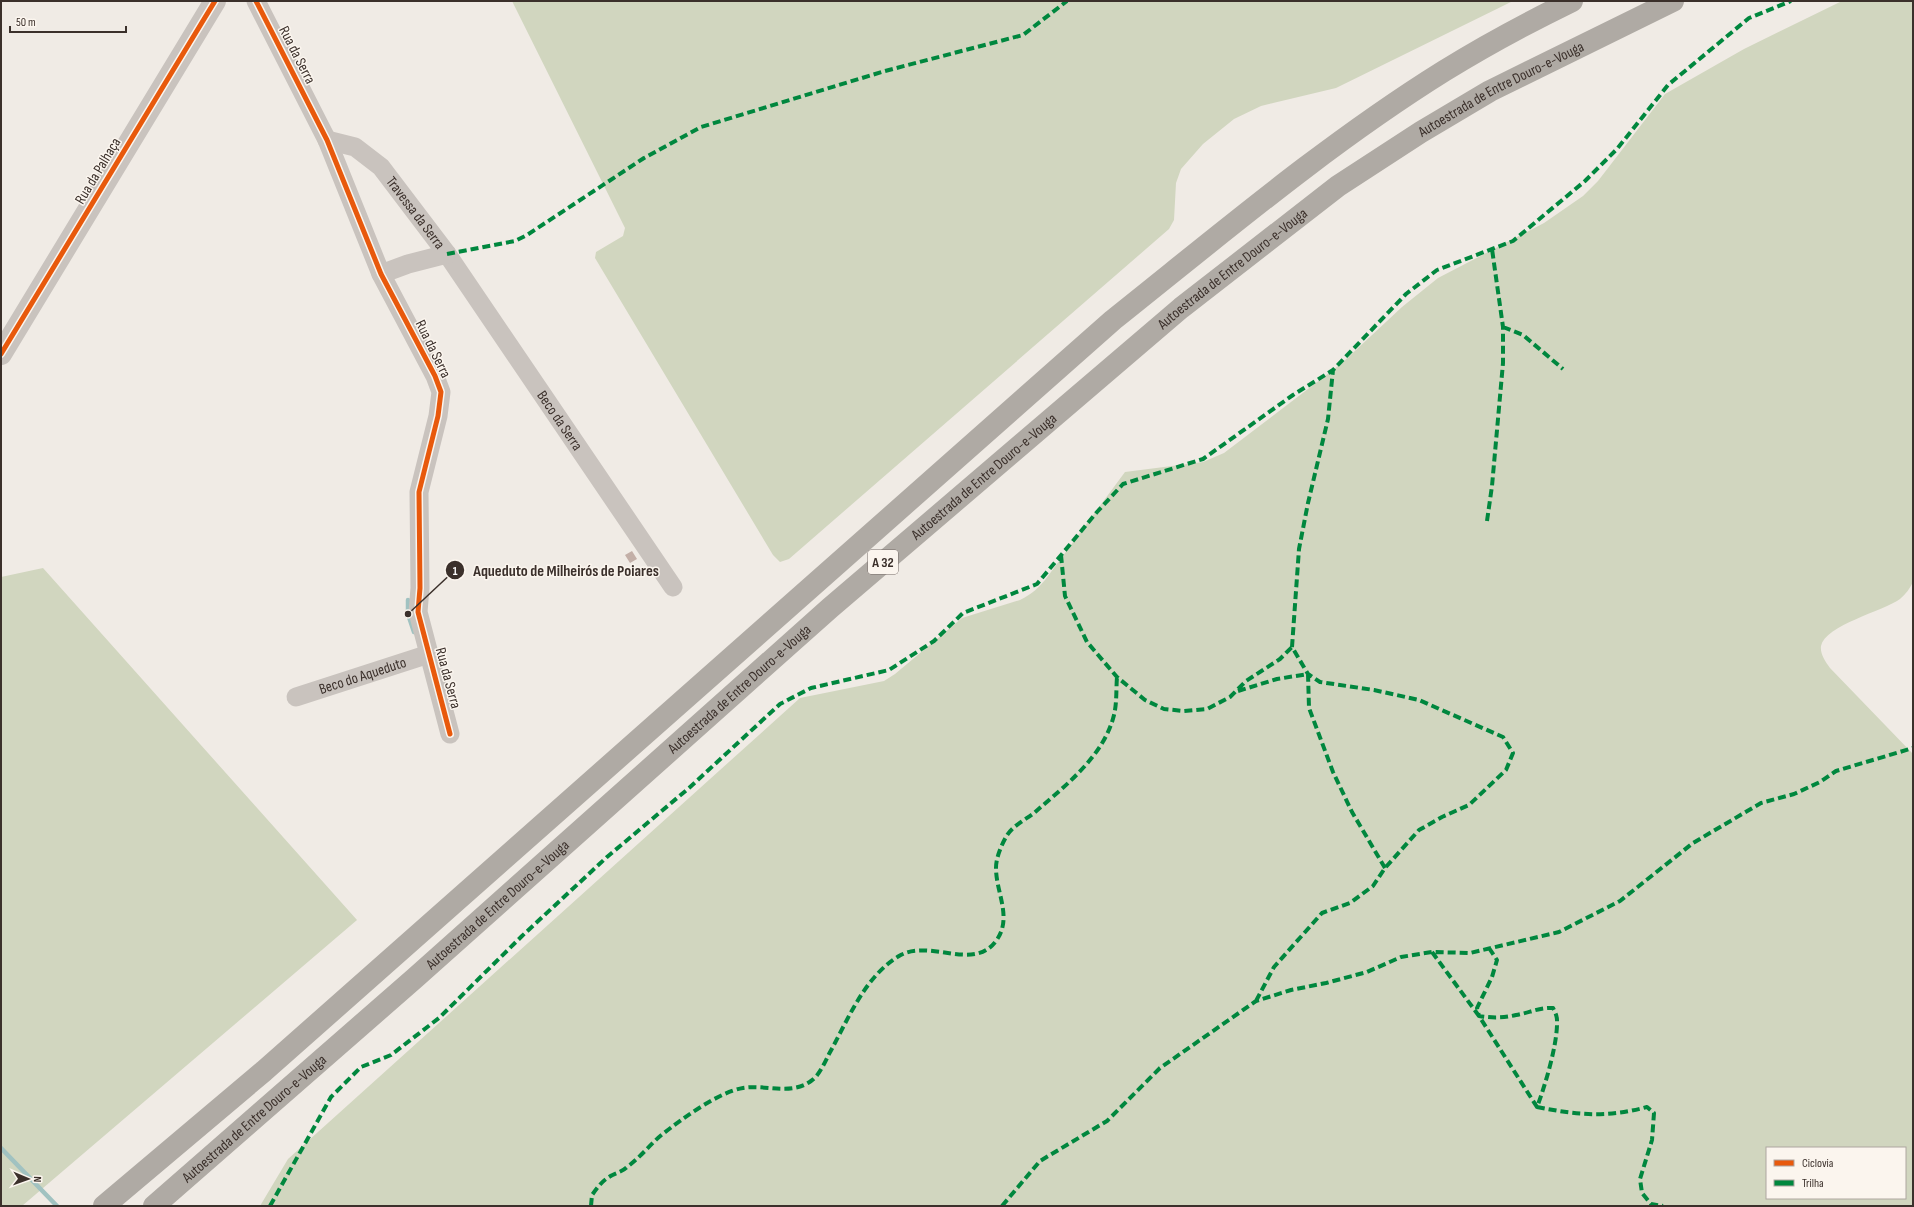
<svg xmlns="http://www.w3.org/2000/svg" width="1914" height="1207" viewBox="0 0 1914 1207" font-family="'Sofia Sans Condensed',sans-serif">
<rect width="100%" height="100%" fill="#f0ebe5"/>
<path fill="#d1d6bf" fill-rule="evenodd" d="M 512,1 L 1513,1 L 1336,88 L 1261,106 L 1234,119 L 1203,144 L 1181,169 L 1176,183 L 1174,220 L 1169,229 L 789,559 L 780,562 L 773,555 L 595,258 L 596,252 L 623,236 L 625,228 L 623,224 Z
M 1842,1 L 1913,1 L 1913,582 C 1910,588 1906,594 1900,599 C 1884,611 1825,625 1821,646 C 1820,654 1825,661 1830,668 L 1913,754 L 1913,1206 L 260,1206 L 288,1159 L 800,698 L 884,681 L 895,674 L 962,618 L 1020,600 C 1032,594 1040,587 1048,576 L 1125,472 L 1203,462 L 1224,453 L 1342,363 L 1402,307 L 1438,278 L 1544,223 L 1583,196 L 1598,181 L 1665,94 L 1744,49 ZM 1767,1148 L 1905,1148 L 1905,1198 L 1767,1198 Z
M 43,568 L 357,920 L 22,1206 L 1,1206 L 1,577 Z"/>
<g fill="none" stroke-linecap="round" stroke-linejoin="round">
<path stroke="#a1c2c1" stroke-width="4.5" d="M 408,600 L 408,614 L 414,632
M 1,1148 L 57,1206"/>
</g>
<path fill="#c3afa7" d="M 632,551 L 637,559 L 630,563 L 625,555 Z"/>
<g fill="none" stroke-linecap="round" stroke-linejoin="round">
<g stroke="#c9c3be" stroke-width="19">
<path d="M 256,1 L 327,140 L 381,274 L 435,376 L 441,392 L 438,416 L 419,492 L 420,588 L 418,612 L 450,734"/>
<path id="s1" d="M 327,140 L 355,147 L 381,167 L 447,254 L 673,587"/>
<path d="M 381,274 L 408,264 L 447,254"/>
<path id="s2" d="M 296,697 L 429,654"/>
</g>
<path stroke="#c9c3be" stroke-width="22" d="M 1,354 L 215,1"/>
<g stroke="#afaaa4" stroke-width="22">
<path d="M 104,1206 L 264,1071 L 1113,320 C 1221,234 1327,144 1444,71 C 1486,45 1529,22 1572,1"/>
<path id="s3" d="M 154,1206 L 415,978 L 830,608 L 1181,308 L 1338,186 L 1421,132 L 1490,91 L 1673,1"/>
</g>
<path stroke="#00873e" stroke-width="4" stroke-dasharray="8 4" stroke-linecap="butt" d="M 447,254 L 515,241 L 527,235 L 644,158 L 701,127 L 885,71 L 1023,35 L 1067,1
M 1503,327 L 1523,335 L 1563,369
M 1487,521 L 1492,486 L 1503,363 L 1503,327 L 1492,249
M 1061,555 L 1065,596 L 1087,642 L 1117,677 L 1145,700 L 1164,709 L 1184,711 L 1207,709 L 1230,697 L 1246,681 L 1280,659 L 1292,647
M 1238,691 L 1277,679 L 1308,674 L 1309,708 L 1333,772 L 1352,812 L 1385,868
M 1489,948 L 1497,960 L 1492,977 L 1477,1008 L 1479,1016 C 1492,1018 1503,1018 1516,1015 C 1529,1013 1540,1007 1553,1008 C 1555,1012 1557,1016 1557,1020 C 1558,1043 1545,1086 1537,1107 C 1577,1115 1607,1118 1647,1107 L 1654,1113 L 1652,1140 L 1640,1179 L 1642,1193 L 1651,1204 L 1663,1206
M 1432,952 L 1479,1016 L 1537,1107
M 1256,1001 L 1274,967 L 1322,913 L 1350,903 L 1373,886 L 1385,868 L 1419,830 L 1442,817 L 1469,805 L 1506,770 L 1513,753 L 1503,737 L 1419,700 L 1374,690 L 1320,682 L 1308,674 L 1292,647 L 1299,549 L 1308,503 L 1328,419 L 1333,370
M 270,1206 L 331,1097 L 361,1067 L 391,1055 L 439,1018 L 522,936 L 607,857 L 689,788 L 780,704 L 811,688 L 889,670 L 934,641 L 963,613 L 1037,584 L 1097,512 L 1123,484 L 1203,459 L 1293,395 L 1333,370 L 1406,294 L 1437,270 L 1513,241 L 1585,181 L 1617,149 L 1668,85 L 1749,18 L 1791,1
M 591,1206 L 592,1195 C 597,1188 602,1181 609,1177 C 615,1173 622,1172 627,1167 C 641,1157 651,1143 664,1133 C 683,1118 719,1092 743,1088 C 767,1084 790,1096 811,1081 C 819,1076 825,1062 829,1054 C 848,1020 864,977 899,956 C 930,938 973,972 996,941 C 1013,918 996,893 996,868 C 996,858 1001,846 1006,837 C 1012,826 1025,820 1034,813 C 1065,786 1104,756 1114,715 C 1117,703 1116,689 1117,677
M 1002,1206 L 1040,1161 L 1107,1121 L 1160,1068 L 1256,1001 L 1291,990 L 1326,983 L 1367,972 L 1401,957 L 1432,952 L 1470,953 L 1559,932 L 1620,901 L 1693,843 L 1761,803 L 1794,794 L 1820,782 L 1836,771 L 1913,748"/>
<defs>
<path id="cycleway" d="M 256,1 L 327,140 L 381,274 L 435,376 L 441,392 L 438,416 L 419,492 L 420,588 L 418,612 L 450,734
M 1,354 L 215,1"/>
</defs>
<use href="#cycleway" stroke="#fbf5ee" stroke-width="8"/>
<use href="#cycleway" stroke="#e8590c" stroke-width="5"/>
</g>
<g text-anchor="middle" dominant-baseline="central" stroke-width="3" stroke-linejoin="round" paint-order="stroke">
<rect fill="#fbf5ee" stroke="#756b66" stroke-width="1" x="868" y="550" width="30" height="24" rx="3"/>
<g font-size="14" font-weight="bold" fill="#3b302b">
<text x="883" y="562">A 32</text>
</g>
<g font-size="15" fill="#3b302b" stroke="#fbf5ee">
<text transform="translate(297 55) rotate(63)">Rua da Serra</text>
<text stroke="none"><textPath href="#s3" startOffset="1753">Autoestrada de Entre Douro-e-Vouga</textPath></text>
<text transform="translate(98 171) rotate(-59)">Rua da Palhaça</text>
<text stroke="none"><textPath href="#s1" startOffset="119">Travessa da Serra</textPath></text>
<text stroke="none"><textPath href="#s3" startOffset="1429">Autoestrada de Entre Douro-e-Vouga</textPath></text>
<text transform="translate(433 349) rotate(64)">Rua da Serra</text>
<text stroke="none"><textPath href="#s1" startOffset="372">Beco da Serra</textPath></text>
<text stroke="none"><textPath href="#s3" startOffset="1105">Autoestrada de Entre Douro-e-Vouga</textPath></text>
<text stroke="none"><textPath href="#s2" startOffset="70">Beco do Aqueduto</textPath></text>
<text transform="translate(448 678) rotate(75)">Rua da Serra</text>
<text stroke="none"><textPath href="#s3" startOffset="781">Autoestrada de Entre Douro-e-Vouga</textPath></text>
<text stroke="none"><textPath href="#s3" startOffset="457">Autoestrada de Entre Douro-e-Vouga</textPath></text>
<text stroke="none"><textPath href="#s3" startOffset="133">Autoestrada de Entre Douro-e-Vouga</textPath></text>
</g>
</g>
<path fill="none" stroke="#3b302b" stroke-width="1.5" d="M408 614L455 570"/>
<g fill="#3b302b" stroke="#fbf5ee" stroke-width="1.5">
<circle cx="408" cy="614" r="4"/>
<circle cx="455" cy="570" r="10"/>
</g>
<g font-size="12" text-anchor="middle" font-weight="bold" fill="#fff">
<text x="455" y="575">1</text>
</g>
<g font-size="16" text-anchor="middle" font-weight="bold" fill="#3b302b" stroke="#fbf5ee" stroke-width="3" stroke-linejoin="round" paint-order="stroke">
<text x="566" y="576">Aqueduto de Milheirós de Poiares</text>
</g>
<rect width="1914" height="1207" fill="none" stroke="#3b302b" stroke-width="4"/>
<rect x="1766" y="1147" width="140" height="52" fill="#fbf5ee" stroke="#aea6a0"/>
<rect x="1774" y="1160" width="20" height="6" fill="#e8590c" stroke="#aea6a0"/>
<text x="1802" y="1167" font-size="12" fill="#3b302b">Ciclovia</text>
<rect x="1774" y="1180" width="20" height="6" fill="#00873e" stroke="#aea6a0"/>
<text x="1802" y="1187" font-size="12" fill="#3b302b">Trilha</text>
<g transform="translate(28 1179) rotate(92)" stroke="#fbf5ee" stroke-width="3" paint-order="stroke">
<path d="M0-3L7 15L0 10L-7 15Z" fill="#3b302b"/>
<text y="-6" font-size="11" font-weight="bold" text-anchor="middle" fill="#3b302b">N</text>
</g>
<path d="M10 26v6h116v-6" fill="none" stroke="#3b302b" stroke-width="2"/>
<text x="16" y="26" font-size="12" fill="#3b302b" stroke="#fbf5ee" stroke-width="3" paint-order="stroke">50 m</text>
</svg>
